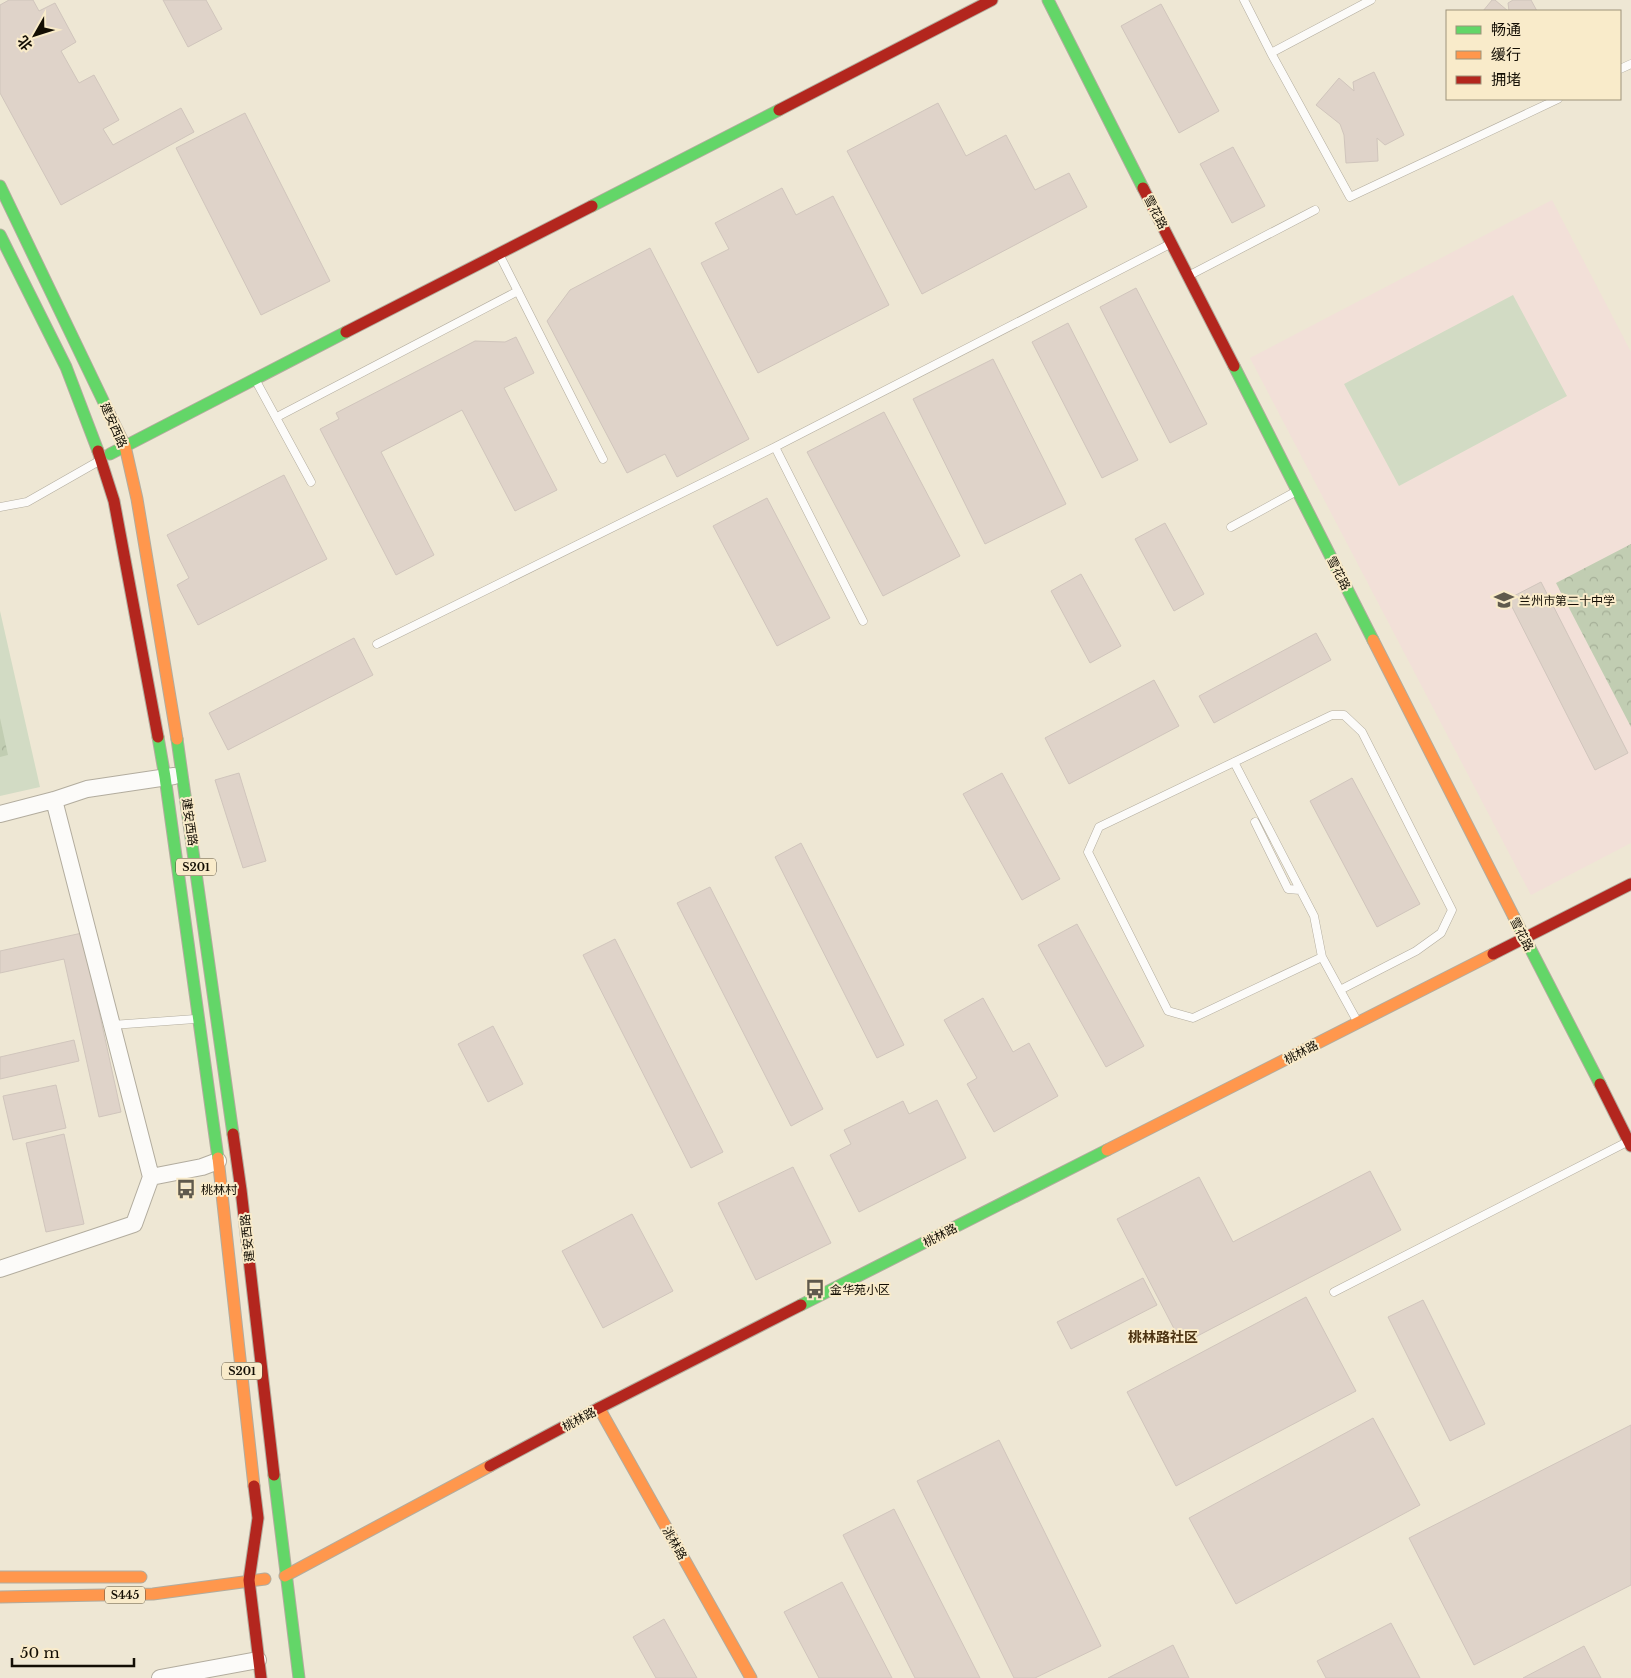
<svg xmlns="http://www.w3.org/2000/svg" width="1631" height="1678" viewBox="0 0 1631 1678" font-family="'Libre Baskerville','Noto Sans SC',serif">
<defs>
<pattern id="forest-crowns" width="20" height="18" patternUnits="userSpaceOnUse" patternTransform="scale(1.25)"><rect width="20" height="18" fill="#c1cdb2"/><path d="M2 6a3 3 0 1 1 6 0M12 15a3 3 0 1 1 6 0" fill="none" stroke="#a5af97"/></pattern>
</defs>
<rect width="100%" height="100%" fill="#eee7d4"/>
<path fill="#f2e0d8" d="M 1552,200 L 1631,352 L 1631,843 L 1531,895 L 1250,358 Z"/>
<path fill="#d2dbc4" d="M 1513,295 L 1567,396 L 1399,486 L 1344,384 Z
M 0,611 L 40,787 L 0,796 Z"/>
<path fill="url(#forest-crowns)" d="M 1631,544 L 1631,727 L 1556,583 Z
M 0,718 L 8,755 L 0,757 Z"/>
<path fill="#dfd3c9" stroke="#d0c5bc" d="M 9,0 L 33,0 L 39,11 L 55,3 L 76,42 L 61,51 L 79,83 L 94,75 L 119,120 L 103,129 L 113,145 L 181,108 L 194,132 L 61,205 L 0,93 L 0,5 Z
M 163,0 L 206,0 L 222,29 L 188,47 Z
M 1492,0 L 1495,0 L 1508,11 L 1483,11 Z
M 1513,0 L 1531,0 L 1537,11 L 1509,11 L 1508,3 Z
M 1161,4 L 1219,111 L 1179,133 L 1121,26 Z
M 1374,72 L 1404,135 L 1385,145 L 1377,138 L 1378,161 L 1346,163 L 1344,135 L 1340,124 L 1316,105 L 1339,78 L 1354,91 L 1353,82 Z
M 938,103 L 966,156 L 1006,135 L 1035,190 L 1069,173 L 1087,207 L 922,294 L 847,151 Z
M 245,113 L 330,281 L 261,315 L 176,148 Z
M 1233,147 L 1265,206 L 1232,223 L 1200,164 Z
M 782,188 L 796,215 L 833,196 L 889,305 L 758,373 L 701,263 L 729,249 L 715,223 Z
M 650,248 L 749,439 L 677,477 L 665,454 L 627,473 L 547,321 L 570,290 Z
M 1136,288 L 1207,424 L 1170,443 L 1100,307 Z
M 1068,323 L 1138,460 L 1102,478 L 1032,342 Z
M 516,337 L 534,373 L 504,388 L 557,490 L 515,511 L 462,410 L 381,452 L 434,555 L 396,575 L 320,429 L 339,419 L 336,413 L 475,341 L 505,342 Z
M 993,359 L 1066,504 L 985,544 L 913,399 Z
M 884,412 L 960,556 L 883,596 L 807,452 Z
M 284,475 L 327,559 L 198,625 L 177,585 L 189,578 L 167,535 Z
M 767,498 L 830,618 L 777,646 L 713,526 Z
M 1165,523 L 1204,594 L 1174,611 L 1135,539 Z
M 1081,574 L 1121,646 L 1090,663 L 1051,591 Z
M 1541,582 L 1628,753 L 1595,770 L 1508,599 Z
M 1316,633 L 1331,660 L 1214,723 L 1199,696 Z
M 354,638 L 373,675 L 228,750 L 209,713 Z
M 1154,680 L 1179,726 L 1069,784 L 1045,738 Z
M 239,773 L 266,861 L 243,868 L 215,780 Z
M 1002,773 L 1060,879 L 1022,900 L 963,794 Z
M 1352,778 L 1420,904 L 1377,927 L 1310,801 Z
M 801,843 L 904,1045 L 877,1058 L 775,857 Z
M 710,887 L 823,1109 L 791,1126 L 677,903 Z
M 1077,924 L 1144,1046 L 1106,1067 L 1038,945 Z
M 82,933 L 121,1112 L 99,1117 L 64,959 L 0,973 L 0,951 Z
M 615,939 L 723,1152 L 691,1168 L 583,955 Z
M 983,998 L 1013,1052 L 1029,1043 L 1058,1096 L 994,1132 L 967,1084 L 977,1078 L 944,1020 Z
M 493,1026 L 523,1084 L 488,1102 L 458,1044 Z
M 74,1040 L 79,1061 L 0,1079 L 0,1057 Z
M 56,1085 L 66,1128 L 13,1140 L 3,1096 Z
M 937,1100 L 966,1158 L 859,1212 L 830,1155 L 851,1144 L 844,1130 L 903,1101 L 909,1114 Z
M 64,1134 L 84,1224 L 46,1232 L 26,1143 Z
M 793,1167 L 831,1243 L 756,1280 L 718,1203 Z
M 1370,1171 L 1401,1230 L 1182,1344 L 1117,1219 L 1199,1177 L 1233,1242 Z
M 632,1214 L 673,1291 L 603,1328 L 562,1251 Z
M 1143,1278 L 1157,1305 L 1071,1349 L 1057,1322 Z
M 1306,1297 L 1356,1391 L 1176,1486 L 1127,1392 Z
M 1423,1300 L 1485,1424 L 1450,1441 L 1388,1317 Z
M 1373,1418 L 1420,1505 L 1236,1604 L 1189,1518 Z
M 1631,1425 L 1631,1585 L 1474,1665 L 1409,1538 Z
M 999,1440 L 1101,1646 L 1035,1678 L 1014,1678 L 917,1481 Z
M 894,1509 L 980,1678 L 915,1678 L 843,1535 Z
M 842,1582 L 892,1678 L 819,1678 L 784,1612 Z
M 664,1619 L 697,1678 L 656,1678 L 633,1637 Z
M 1391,1623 L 1420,1678 L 1326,1678 L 1317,1661 Z
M 1173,1645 L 1189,1678 L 1108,1678 Z
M 1584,1646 L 1601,1678 L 1523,1678 Z"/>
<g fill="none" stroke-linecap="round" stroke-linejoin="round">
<defs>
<path id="lane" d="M 1244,0 L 1271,53 L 1350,197 L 1558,99
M 1271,53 L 1371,0
M 1620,69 L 1631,64
M 500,256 L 603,459
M 1190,275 L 1315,210
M 256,381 L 311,482
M 277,417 L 518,291
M 775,447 L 863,621
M 0,507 L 27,502 L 99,461
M 1231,527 L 1295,492
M 377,644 L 775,447 L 1170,244
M 1234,762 L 1314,916 L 1322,957 L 1340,990 L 1416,951 L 1441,933 L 1452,910 L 1362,732 L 1344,715 L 1332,715 L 1099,827 L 1088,852 L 1168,1011 L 1193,1018 L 1322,957
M 1255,822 L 1288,889 L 1300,890
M 1340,990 L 1357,1021
M 112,1025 L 195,1019
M 1334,1292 L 1627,1142"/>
<path id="street" d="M 54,800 L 151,1177
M 0,814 L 54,800 L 87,789 L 174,776
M 0,1269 L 134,1224 L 151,1177 L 202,1167 L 218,1161
M 160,1678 L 258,1660"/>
<path id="fast" d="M 1048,0 L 1143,188
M 0,186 L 109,413
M 592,206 L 779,110
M 0,235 L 66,367 L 98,451
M 1234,366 L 1373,640
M 110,454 L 346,332
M 158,737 L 165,777 L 218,1158
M 177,739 L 233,1134
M 1514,917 L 1600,1084
M 801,1305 L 1107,1150
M 274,1475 L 299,1678"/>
<path id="slow" d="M 109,413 L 125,446 L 137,499 L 177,739
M 1373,640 L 1514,917
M 1107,1150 L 1493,954
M 218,1158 L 254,1486
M 599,1408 L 751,1678
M 285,1576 L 490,1466
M 0,1577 L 141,1577
M 0,1597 L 153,1594 L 265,1579"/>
<path id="jam" d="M 779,110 L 992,0
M 1143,188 L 1234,366
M 346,332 L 592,206
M 98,451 L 114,501 L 158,737
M 1493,954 L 1631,884
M 1600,1084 L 1631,1146
M 233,1134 L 241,1190 L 274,1475
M 490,1466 L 599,1408 L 801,1305
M 254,1486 L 258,1518 L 249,1580 L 261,1678"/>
</defs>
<use href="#lane" stroke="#b2ac9e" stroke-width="9"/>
<use href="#street" stroke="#b2ac9e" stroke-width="18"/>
<use href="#fast" stroke="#b2ac9e" stroke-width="13"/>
<use href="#slow" stroke="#b2ac9e" stroke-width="13"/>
<use href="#jam" stroke="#b2ac9e" stroke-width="13"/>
<use href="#lane" stroke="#fcfbf9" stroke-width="8"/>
<use href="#street" stroke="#fcfbf9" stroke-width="16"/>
<use href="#fast" stroke="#63d668" stroke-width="11"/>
<use href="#slow" stroke="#ff974d" stroke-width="11"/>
<use href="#jam" stroke="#b3261e" stroke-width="11"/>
</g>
<defs>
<symbol id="school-bare" viewBox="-9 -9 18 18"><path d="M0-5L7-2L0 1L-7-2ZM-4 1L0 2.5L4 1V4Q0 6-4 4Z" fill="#605a4d" stroke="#f9ebca" stroke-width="2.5" paint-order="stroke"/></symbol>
<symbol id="bus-bare" viewBox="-9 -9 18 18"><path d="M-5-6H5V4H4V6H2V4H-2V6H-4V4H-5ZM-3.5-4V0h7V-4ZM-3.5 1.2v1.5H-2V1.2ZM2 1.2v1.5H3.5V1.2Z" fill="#605a4d" stroke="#f9ebca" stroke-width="2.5" paint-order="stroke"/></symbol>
</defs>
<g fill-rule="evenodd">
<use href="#school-bare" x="1490" y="586" width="28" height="28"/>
<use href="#bus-bare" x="172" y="1175" width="28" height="28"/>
<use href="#bus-bare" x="801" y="1275" width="28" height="28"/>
</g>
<g text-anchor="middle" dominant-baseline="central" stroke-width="4" stroke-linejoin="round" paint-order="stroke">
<g fill="#f9ebca" stroke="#58503f" stroke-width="1">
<rect x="176" y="858.5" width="40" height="17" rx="4"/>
<rect x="222" y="1362.5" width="40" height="17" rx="4"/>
<rect x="105" y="1586.5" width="40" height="17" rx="4"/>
</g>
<g font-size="11" font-weight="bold" fill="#130e04">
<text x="196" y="867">S201</text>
<text x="242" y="1371">S201</text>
<text x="125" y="1595">S445</text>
</g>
<g font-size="12" fill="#130e04" stroke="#f9ebca">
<text transform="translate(1156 212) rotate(63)">雪花路</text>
<text transform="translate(114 425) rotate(66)">建安西路</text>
<text transform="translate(1339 573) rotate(63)">雪花路</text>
<text transform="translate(190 822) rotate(82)">建安西路</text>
<text transform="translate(1522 934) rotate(63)">雪花路</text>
<text transform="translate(1301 1052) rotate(-27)">桃林路</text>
<text transform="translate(940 1235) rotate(-27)">桃林路</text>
<text transform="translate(247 1238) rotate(-96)">建安西路</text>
<text transform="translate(579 1419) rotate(-28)">桃林路</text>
<text transform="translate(675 1543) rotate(60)">洮林路</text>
</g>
<g font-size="12" fill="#130e04" stroke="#f9ebca" text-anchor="start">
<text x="1519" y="600">兰州市第二十中学</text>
<text x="201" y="1189">桃林村</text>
<text x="830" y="1289">金华苑小区</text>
</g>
<g font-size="14" font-weight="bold" fill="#4c3312" stroke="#f9ebca">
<text x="1163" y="1337">桃林路社区</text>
</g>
</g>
<rect x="1446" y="10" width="175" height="90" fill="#f9ebca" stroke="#9d937b"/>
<rect x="1456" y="26" width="25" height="8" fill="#63d668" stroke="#9d937b"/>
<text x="1491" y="35" font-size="15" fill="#130e04">畅通</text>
<rect x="1456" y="51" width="25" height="8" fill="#ff974d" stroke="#9d937b"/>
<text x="1491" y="60" font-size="15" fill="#130e04">缓行</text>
<rect x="1456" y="76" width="25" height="8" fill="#b3261e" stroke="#9d937b"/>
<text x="1491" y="85" font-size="15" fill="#130e04">拥堵</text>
<g transform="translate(35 35) rotate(231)" stroke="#f9ebca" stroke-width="4" paint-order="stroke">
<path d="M0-4L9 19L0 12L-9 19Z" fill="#130e04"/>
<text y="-8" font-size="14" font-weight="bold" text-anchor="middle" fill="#130e04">北</text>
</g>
<path d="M12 1658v8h122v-8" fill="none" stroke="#130e04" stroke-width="2.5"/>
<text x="20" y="1658" font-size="15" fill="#130e04" stroke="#f9ebca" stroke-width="4" paint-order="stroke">50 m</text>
</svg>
